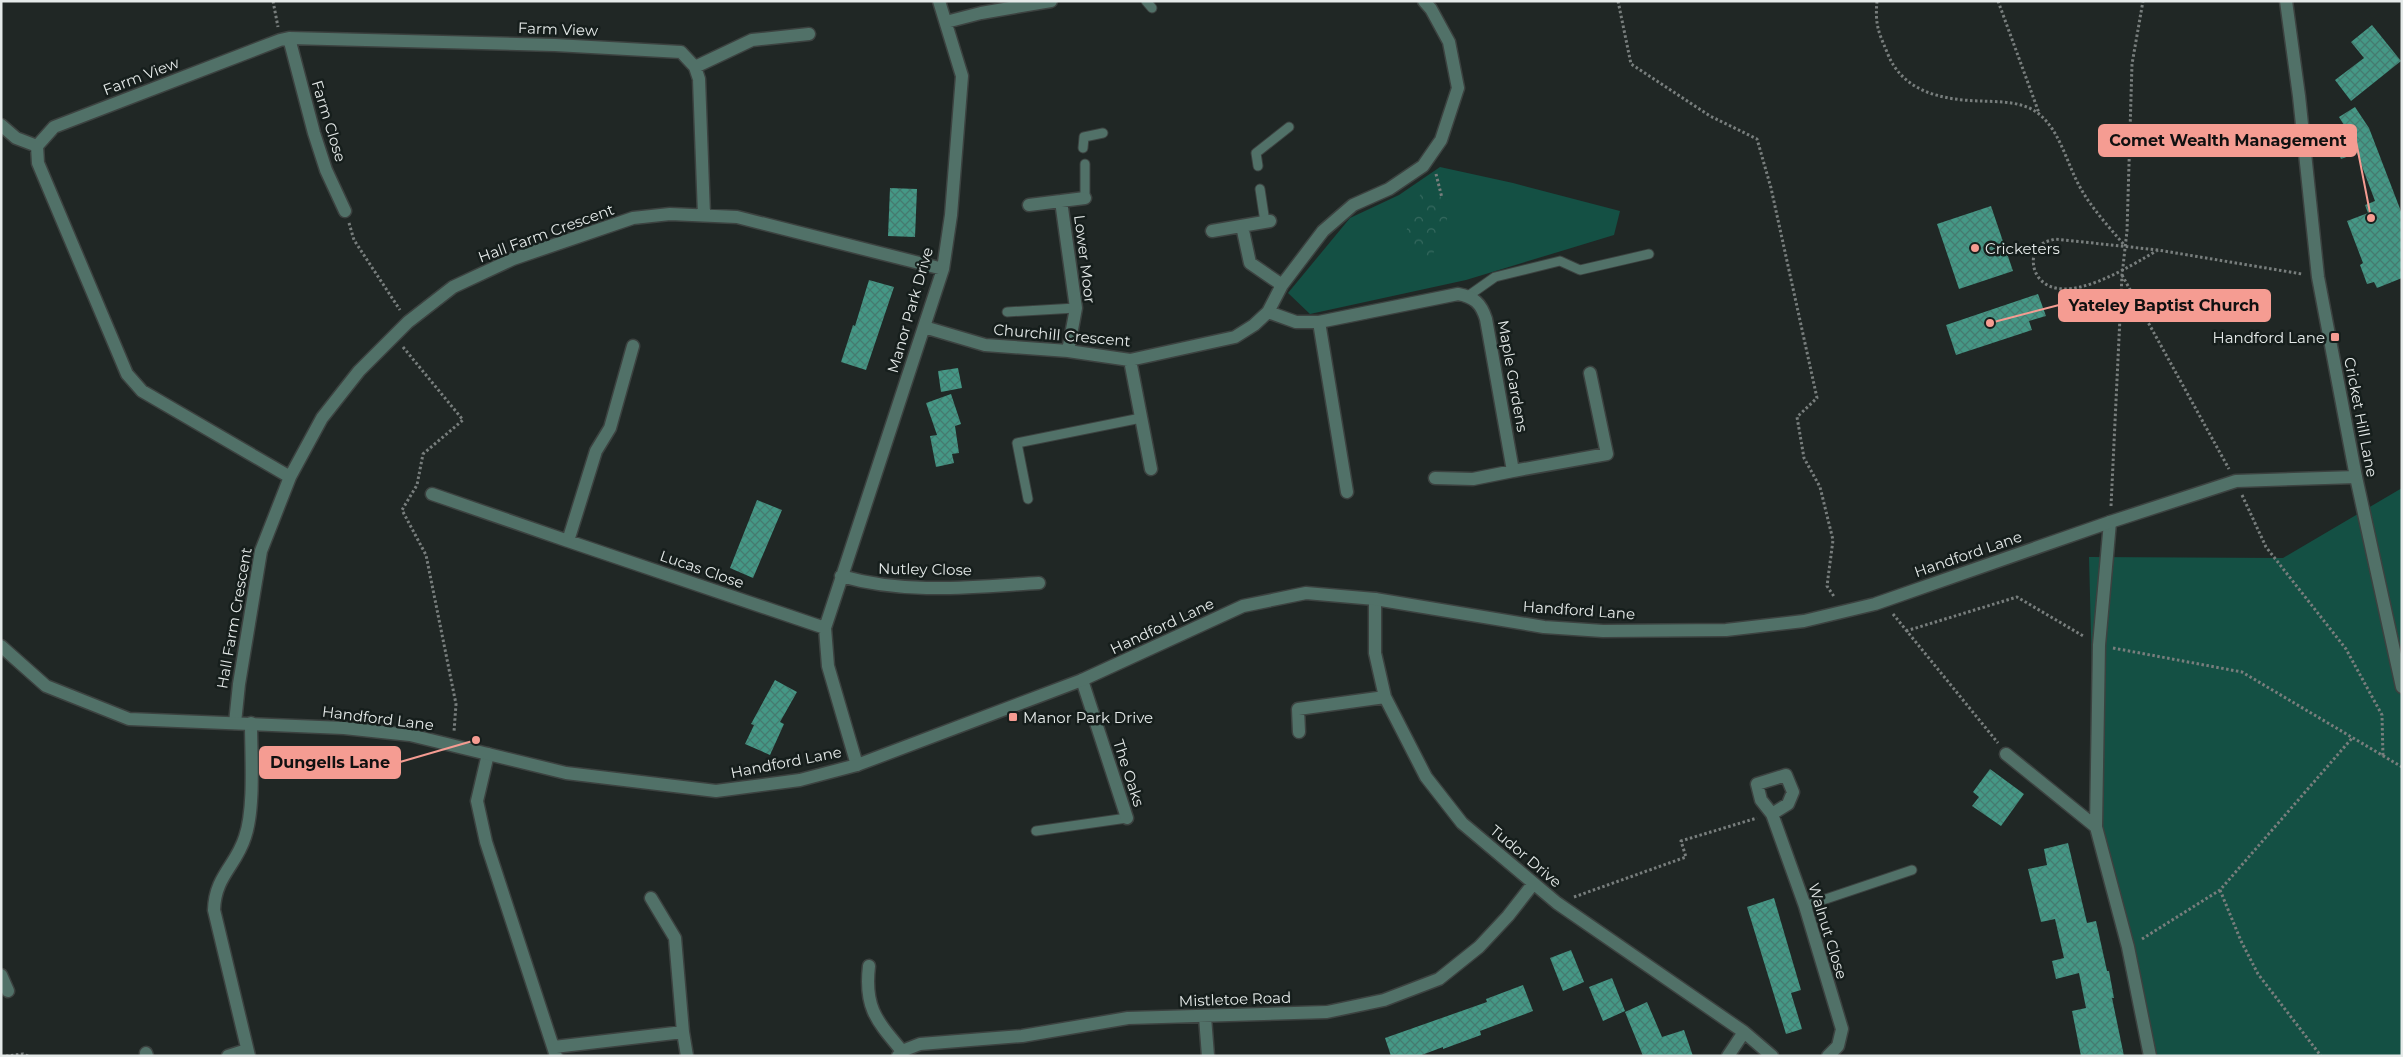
<svg xmlns="http://www.w3.org/2000/svg" width="2403" height="1057" viewBox="0 0 2403 1057" font-family="Montserrat,sans-serif">
<defs>
<pattern id="park-crowns" width="20" height="18" patternUnits="userSpaceOnUse" patternTransform="scale(1.25)"><rect width="20" height="18" fill="#145044"/><path d="M2 6a3 3 0 1 1 6 0M12 15a3 3 0 1 1 6 0" fill="none" stroke="#36695f"/></pattern>
<pattern id="building-cross-hatch" width="8" height="8" patternUnits="userSpaceOnUse" patternTransform="scale(1.25)"><rect width="8" height="8" fill="#459886"/><path d="M0 0l8 8M0 8l8-8" fill="none" stroke="#457b70"/></pattern>
</defs>
<rect width="100%" height="100%" fill="#202725"/>
<path fill="#145044" d="M 1440,167 L 1513,183 L 1620,211 L 1614,235 L 1466,280 L 1310,314 L 1288,293 L 1350,218 L 1399,195 Z
M 2402,488 L 2402,1056 L 2146,1056 L 2096,827 L 2089,557 L 2283,558 Z"/>
<path fill="url(#park-crowns)" d="M 1422,190 L 1454,202 L 1431,259 L 1400,247 Z"/>
<path fill="url(#building-cross-hatch)" d="M 2372,25 L 2401,61 L 2351,101 L 2335,80 L 2364,58 L 2351,42 Z
M 2355,107 L 2369,128 L 2402,214 L 2402,278 L 2377,288 L 2374,282 L 2367,284 L 2360,265 L 2363,263 L 2347,221 L 2368,213 L 2365,205 L 2375,201 L 2357,153 L 2341,159 L 2334,141 L 2350,135 L 2339,117 Z
M 890,188 L 917,189 L 915,237 L 888,236 Z
M 1991,206 L 2013,271 L 1959,289 L 1937,224 Z
M 869,280 L 894,287 L 866,370 L 841,362 L 853,325 L 855,326 Z
M 2038,294 L 2046,316 L 2029,321 L 2032,330 L 1956,355 L 1946,325 Z
M 958,368 L 962,388 L 941,392 L 938,371 Z
M 951,394 L 961,424 L 955,426 L 959,453 L 952,454 L 954,463 L 936,467 L 930,436 L 937,435 L 926,403 Z
M 757,500 L 782,510 L 753,578 L 730,568 Z
M 775,680 L 797,692 L 780,722 L 784,724 L 770,755 L 745,744 L 754,725 L 751,724 Z
M 1990,769 L 2024,794 L 2001,826 L 1972,806 L 1979,797 L 1973,792 Z
M 2068,843 L 2087,923 L 2096,921 L 2107,971 L 2109,971 L 2114,998 L 2112,998 L 2124,1056 L 2081,1056 L 2072,1011 L 2086,1008 L 2079,973 L 2056,979 L 2052,961 L 2064,958 L 2055,919 L 2041,922 L 2028,869 L 2047,865 L 2044,849 Z
M 1774,898 L 1801,990 L 1791,993 L 1802,1029 L 1786,1034 L 1747,907 Z
M 1571,950 L 1584,982 L 1563,991 L 1550,958 Z
M 1612,978 L 1625,1011 L 1603,1021 L 1589,987 Z
M 1523,985 L 1533,1011 L 1480,1031 L 1481,1035 L 1443,1049 L 1443,1047 L 1419,1056 L 1391,1056 L 1385,1038 L 1487,1002 L 1486,999 Z
M 1647,1002 L 1662,1037 L 1684,1030 L 1693,1056 L 1643,1056 L 1625,1012 Z"/>
<g fill="none" stroke-linecap="round" stroke-linejoin="round">
<defs>
<path id="service" d="M 1146,1 L 1152,8
M 1083,148 L 1084,137 L 1103,133
M 1258,166 L 1256,153 L 1289,127
M 1260,189 L 1265,222
M 1085,198 L 1085,164
M 1468,296 L 1495,277 L 1560,261 L 1580,270 L 1649,254
M 1007,312 L 1076,308
M 1028,499 L 1017,443 L 1141,418
M 1036,831 L 1127,818
M 1805,906 L 1912,870"/>
<path id="minor" d="M 946,22 L 981,13 L 1051,1
M 289,38 L 314,133 L 326,170 L 345,211
M 695,67 L 752,40 L 809,34
M 1,125 L 16,138 L 37,146
M 1061,201 L 1076,308 L 1068,351
M 1029,205 L 1085,198
M 1242,226 L 1250,263 L 1282,285
M 1212,231 L 1270,221
M 1268,312 L 1296,322 L 1319,322 L 1458,294 C 1474,297 1481,303 1486,319 L 1513,471 L 1607,454 L 1590,373
M 1319,322 L 1347,492
M 924,327 L 985,345 L 1068,351 L 1130,360 L 1235,337 L 1254,325 L 1268,312 L 1282,285 L 1323,231 L 1353,205 L 1389,189 L 1423,166 L 1441,140 L 1458,88 L 1449,42 L 1431,9 L 1424,1
M 633,346 L 610,428 L 596,451 L 568,541 L 825,628
M 1130,360 L 1151,469
M 290,477 L 142,391 L 127,374 L 38,163 L 37,146 L 54,127 L 280,40 L 289,38 L 555,45 L 681,52 L 695,67 L 699,79 L 704,215
M 1435,478 L 1473,479 L 1513,471
M 432,494 L 568,541
M 2110,522 L 2099,645 L 2096,827 L 2128,947 L 2150,1056
M 841,576 C 907,595 972,587 1039,583
M 1375,599 L 1375,653 L 1385,697 L 1426,777 L 1462,823 L 1557,903 L 1744,1032 L 1772,1056
M 1082,680 L 1127,818
M 235,723 L 239,684 L 261,551 L 290,477 L 322,418 L 359,371 L 408,322 L 453,287 L 513,259 L 633,218 L 670,214 L 737,217 L 943,269
M 1299,732 L 1298,709 L 1385,697
M 488,754 L 477,801 L 486,842 L 556,1056
M 2006,754 L 2096,827
M 857,765 L 828,666 L 825,628 L 943,269 L 951,215 L 962,76 L 939,1
M 1772,814 L 1788,804 L 1793,792 L 1786,775 L 1757,784 L 1761,800 L 1772,814 L 1805,906 L 1842,1029 L 1838,1046 L 1828,1056
M 651,898 L 675,938 L 683,1032
M 869,966 C 864,1008 877,1021 902,1051
M 1,975 L 8,991
M 1205,1017 L 1208,1056
M 554,1047 L 683,1032 L 687,1056
M 146,1053 L 147,1056
M 228,1056 L 247,1050
M 249,1056 L 214,910 C 215,876 236,866 245,837 C 255,808 251,755 251,723
M 898,1056 L 902,1051 L 920,1044 L 1022,1036 L 1128,1018 L 1327,1012 L 1384,1000 L 1439,979 L 1479,947 L 1508,916 L 1533,884
M 1728,1056 L 1744,1032"/>
<path id="tertiary" d="M 2286,1 L 2299,96 L 2318,277 L 2356,477 L 2402,687
M 1,646 L 46,686 L 129,719 L 344,728 L 410,735 L 566,773 L 716,791 L 800,780 L 857,765 L 1082,680 L 1243,606 L 1306,593 L 1375,599 L 1544,627 L 1603,631 L 1726,630 L 1804,621 L 1875,604 L 2110,522 L 2236,481 L 2356,477"/>
</defs>
<use href="#service" stroke="#3c4240" stroke-width="11"/>
<use href="#minor" stroke="#3c4240" stroke-width="15"/>
<use href="#tertiary" stroke="#3c4240" stroke-width="15"/>
<path stroke="#787e7d" stroke-width="3" stroke-dasharray="2.5 2.5" stroke-linecap="butt" d="M 273,1 L 278,27
M 1618,1 L 1631,64 L 1710,116 L 1757,139 L 1771,188 L 1817,398 L 1797,417 L 1804,458 L 1820,487 L 1833,540 L 1827,586 L 1835,598
M 1877,1 C 1875,24 1878,31 1887,52 C 1902,92 1942,100 1981,101 C 2000,102 2023,101 2039,114 C 2061,132 2067,165 2081,189 C 2093,210 2110,228 2125,246
M 1998,1 L 2039,113
M 1436,174 L 1442,198
M 349,223 L 354,240 L 400,310
M 2158,250 C 2130,266 2064,309 2039,278 C 2032,269 2032,258 2036,248 L 2045,242 L 2055,239 L 2158,250 L 2302,274
M 2122,275 L 2229,469
M 403,347 L 463,420 L 423,454 L 417,485 L 402,510 L 426,555 L 456,704 L 454,732
M 2242,495 L 2266,547 L 2346,649 L 2382,715 L 2383,757
M 2111,506 L 2122,275 L 2127,231 L 2132,64 L 2143,1
M 1893,614 L 1998,743
M 1906,631 L 2017,597 L 2085,637
M 2113,648 L 2242,672 L 2402,767
M 2220,890 L 2241,941 L 2258,974 L 2321,1056
M 1574,897 L 1686,857 L 1681,841 L 1757,818
M 2142,939 L 2220,890 L 2353,737
M 6,1056 L 23,1054 L 28,1056"/>
<use href="#service" stroke="#517168" stroke-width="9"/>
<use href="#minor" stroke="#517168" stroke-width="12"/>
<use href="#tertiary" stroke="#517168" stroke-width="12"/>
</g>
<g fill="#f59c92" stroke="#161e1c" stroke-width="2">
<circle cx="1975" cy="248" r="5"/>
<rect x="2330" y="332" width="10" height="10" rx="2.5"/>
<rect x="1008" y="712" width="10" height="10" rx="2.5"/>
</g>
<g text-anchor="middle" dominant-baseline="central" stroke-width="5" stroke-linejoin="round" paint-order="stroke">
<g font-size="15" fill="#e5eae9" stroke="#161e1c">
<text transform="translate(558 29) rotate(2)">Farm View</text>
<text transform="translate(141 76) rotate(-21)">Farm View</text>
<text transform="translate(329 121) rotate(73)">Farm Close</text>
<text transform="translate(546 233) rotate(-20)">Hall Farm Crescent</text>
<text transform="translate(1085 259) rotate(83)">Lower Moor</text>
<text transform="translate(910 310) rotate(-74)">Manor Park Drive</text>
<text transform="translate(1062 335) rotate(5)">Churchill Crescent</text>
<text transform="translate(1513 376) rotate(80)">Maple Gardens</text>
<text transform="translate(2361 417) rotate(79)">Cricket Hill Lane</text>
<text transform="translate(1968 554) rotate(-19)">Handford Lane</text>
<text transform="translate(702 569) rotate(19)">Lucas Close</text>
<text transform="translate(925 569) rotate(1)">Nutley Close</text>
<text transform="translate(1579 610) rotate(4)">Handford Lane</text>
<text transform="translate(234 618) rotate(-80)">Hall Farm Crescent</text>
<text transform="translate(1162 626) rotate(-25)">Handford Lane</text>
<text transform="translate(378 718) rotate(7)">Handford Lane</text>
<text transform="translate(786 762) rotate(-11)">Handford Lane</text>
<text transform="translate(1129 773) rotate(72)">The Oaks</text>
<text transform="translate(1526 856) rotate(40)">Tudor Drive</text>
<text transform="translate(1828 931) rotate(73)">Walnut Close</text>
<text transform="translate(1235 999) rotate(-2)">Mistletoe Road</text>
</g>
<g font-size="15" fill="#e5eae9" stroke="#161e1c" text-anchor="start">
<text x="1985" y="248">Cricketers</text>
<text x="2325" y="337" text-anchor="end">Handford Lane</text>
<text x="1023" y="717">Manor Park Drive</text>
</g>
</g>
<path fill="none" stroke="#f59c92" stroke-width="2" d="M2371 218L2356 141M1990 323L2059 305M476 740L400 762"/>
<g fill="#f59c92" stroke="#161e1c" stroke-width="2">
<circle cx="2371" cy="218" r="5"/>
<circle cx="1990" cy="323" r="5"/>
<circle cx="476" cy="740" r="5"/>
</g>
<g fill="#f59c92" stroke="#f59c92" stroke-width="2">
<rect x="2099" y="125" width="257" height="31" rx="5"/>
<rect x="2059" y="290" width="211" height="31" rx="5"/>
<rect x="260" y="747" width="140" height="31" rx="5"/>
</g>
<g font-size="16" text-anchor="middle" font-weight="bold" fill="#111">
<text x="2228" y="146">Comet Wealth Management</text>
<text x="2164" y="311">Yateley Baptist Church</text>
<text x="330" y="768">Dungells Lane</text>
</g>
<rect width="2403" height="1057" fill="none" stroke="#e5eae9" stroke-width="5"/>
</svg>
